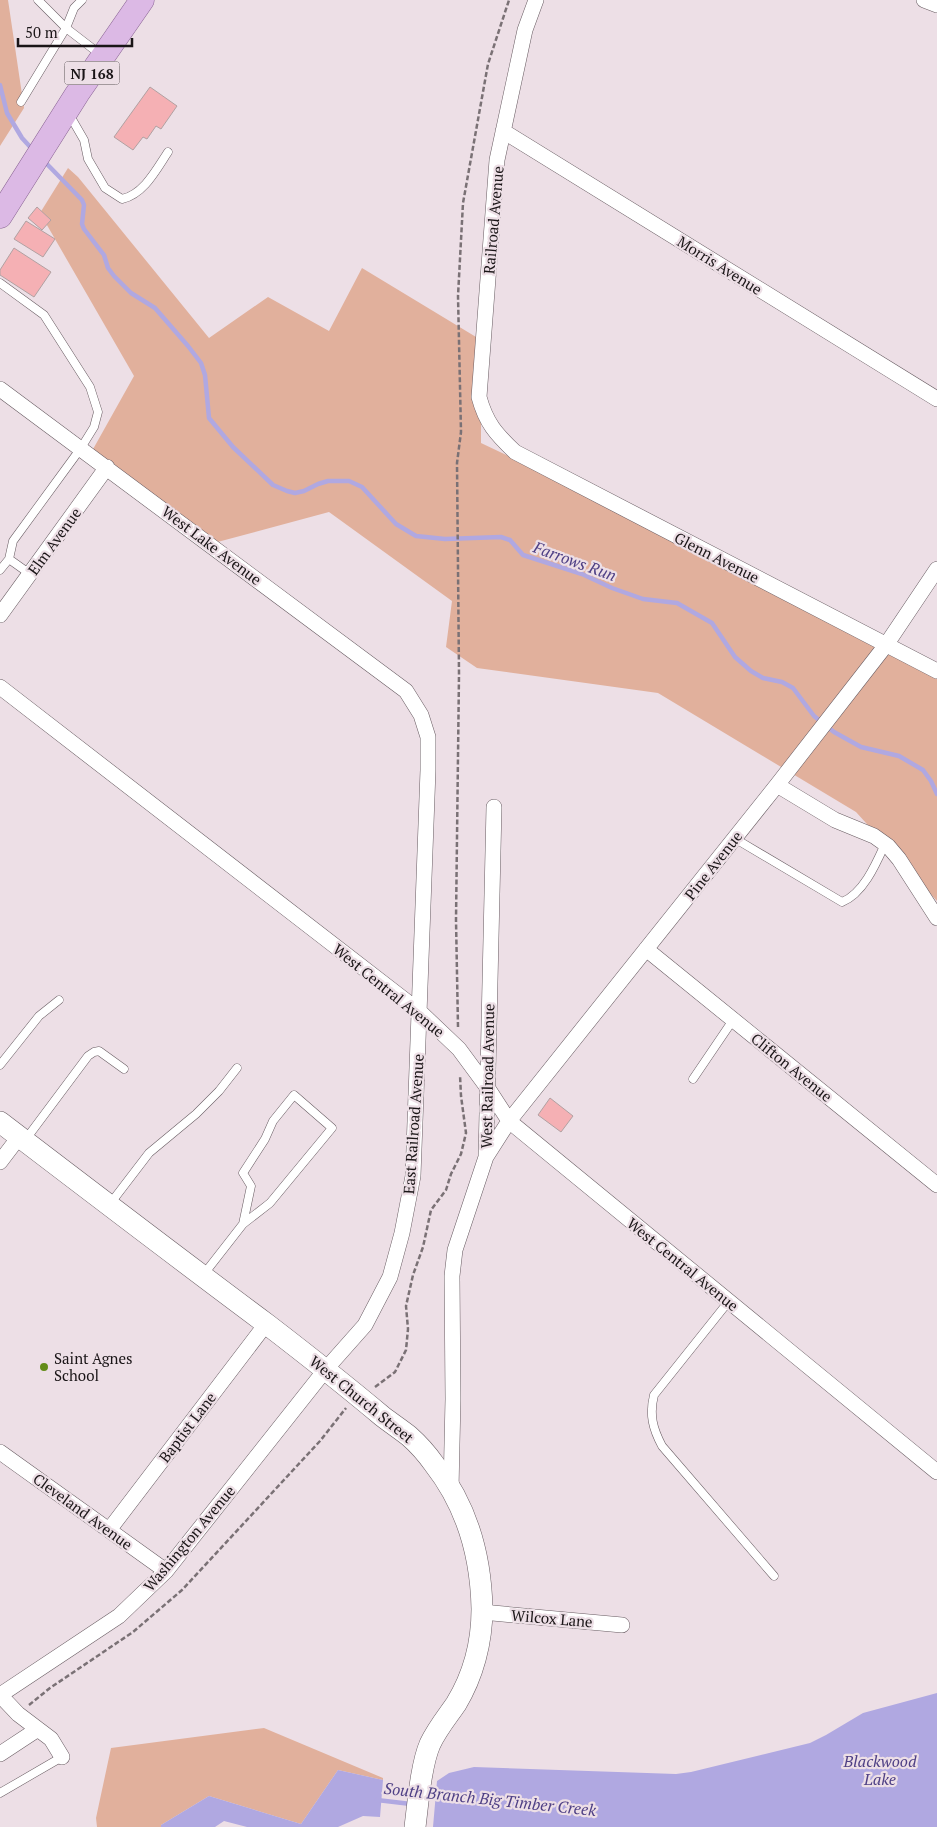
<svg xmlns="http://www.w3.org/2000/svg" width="937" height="1827" viewBox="0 0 937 1827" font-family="'PT Serif',serif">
<rect width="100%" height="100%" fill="#eddfe6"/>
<path fill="#e1b09c" d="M 0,0 L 8,0 L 24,108 L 0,146 Z
M 68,168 L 78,177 L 209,338 L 268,297 L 329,331 L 362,268 L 481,340 L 481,443 L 870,629 L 937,671 L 937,901 L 856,812 L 658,693 L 477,668 L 446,647 L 452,601 L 329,512 L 210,544 L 92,451 L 134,376 L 40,213 Z
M 264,1728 L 383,1778 L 383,1780 L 338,1770 L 301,1824 L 209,1796 L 161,1825 L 161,1827 L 97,1827 L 96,1818 L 111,1748 Z"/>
<path fill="#b0a8e1" d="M 937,1693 L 937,1827 L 433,1827 L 437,1781 L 449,1773 L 474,1767 L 676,1774 L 691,1772 L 810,1743 L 826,1735 L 863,1713 Z
M 338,1770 L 383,1780 L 380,1817 L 363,1816 L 338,1827 L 247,1827 L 224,1821 L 215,1827 L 161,1827 L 161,1825 L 209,1796 L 301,1824 Z"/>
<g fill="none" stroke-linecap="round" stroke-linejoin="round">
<path stroke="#b0a8e1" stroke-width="4.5" d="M 0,85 L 7,113 L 22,138 L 33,150
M 44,161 L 82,200 L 84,205 L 82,224 L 84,229 L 104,255 L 108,268 L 114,276 L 131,293 L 155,308 L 188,346 L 201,363 L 205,375 L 209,418 L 233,447 L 273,485 L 287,491 L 295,493 L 304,491 L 318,484 L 328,481 L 349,481 L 362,487 L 396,524 L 416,536 L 445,539 L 501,537 L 510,540 L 523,555 L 582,574 L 612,588 L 643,599 L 677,603 L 712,623 L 735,657 L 751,671 L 763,678 L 782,682 L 793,688 L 814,716 L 834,732 L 861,747 L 899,756 L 923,770 L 931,781 L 937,794
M 377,1800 L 411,1804"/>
</g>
<path fill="#f5b0b4" stroke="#b1a1a2" d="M 150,87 L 177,106 L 161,129 L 156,126 L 147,139 L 143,137 L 133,150 L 114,137 Z
M 37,207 L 51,220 L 42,230 L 28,218 Z
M 26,221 L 55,239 L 43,257 L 14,239 Z
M 14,248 L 51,272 L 34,297 L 0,275 L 0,270 Z
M 550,1098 L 573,1116 L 561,1132 L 538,1115 Z"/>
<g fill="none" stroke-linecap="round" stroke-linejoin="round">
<defs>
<path id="lane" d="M 38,0 L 66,28 L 74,8 L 82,0
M 21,102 L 66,28 L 101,55
M 69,114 L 84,140 L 88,159 L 105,188 L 122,199 C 144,194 156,170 168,152
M 0,283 L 44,315 L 90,387 L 98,412 L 94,427 L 81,448 L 13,541 L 9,559 L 0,570
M 9,559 L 30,574
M 734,838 L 842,902 C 863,894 876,864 885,844
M 0,1065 L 39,1016 L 59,1000
M 693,1079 L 733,1020
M 26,1139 L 88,1056 L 94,1052 L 99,1051 L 124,1069
M 110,1204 L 149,1153 L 196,1114 L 219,1091 L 237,1068
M 204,1274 L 243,1224 L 270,1203 L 332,1128 L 294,1095 L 273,1121 L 265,1139 L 243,1173 L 251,1186 L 243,1224
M 729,1301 L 654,1395 C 649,1415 653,1429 662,1446 L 774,1576
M 0,1793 L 62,1757"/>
<path id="street" d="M 536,0 L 525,30 L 497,160 L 479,397 C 486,423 496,434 515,452 L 937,671
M 924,0 L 937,5
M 503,131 L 937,399
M 0,389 L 406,691 L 421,715 L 428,737 L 428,770 L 413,1176 L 402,1233 L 390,1277 L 365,1325 L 326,1369 L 166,1571 L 119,1616 L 0,1695
M 0,615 L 107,467
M 0,687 L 419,1011 L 459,1049 L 487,1087 L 509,1121 L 937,1472
M 777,785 L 835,820 L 874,836 L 888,846 L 899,859 L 937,918
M 646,949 L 937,1185
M 486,1157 L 509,1121 L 777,785 L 886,645 L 937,569
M 0,1162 L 19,1137
M 0,1452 L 166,1571
M 451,1489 L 453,1399 L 452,1276 L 455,1250 L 486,1157 L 494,807
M 109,1530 L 266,1324
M 482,1612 L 622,1625
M 0,1695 L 18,1714 L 51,1739 L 62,1757
M 0,1754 L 38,1729"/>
<path id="secondary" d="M 0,1122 C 89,1190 178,1258 268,1325 C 307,1355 345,1385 382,1416 C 391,1423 400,1429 409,1436 C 418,1444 427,1454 434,1464 C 467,1506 481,1557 482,1609 C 482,1642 473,1676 456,1704 C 447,1717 437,1729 430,1744 C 421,1765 418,1803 415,1827"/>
<path id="primary" d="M 0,216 L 77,94 L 142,0"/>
</defs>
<use href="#lane" stroke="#685c62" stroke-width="9"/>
<use href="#street" stroke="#685c62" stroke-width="16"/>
<use href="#secondary" stroke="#685c62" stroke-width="22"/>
<use href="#primary" stroke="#886292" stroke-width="25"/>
<path stroke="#7a7175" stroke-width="2.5" stroke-dasharray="5 2.5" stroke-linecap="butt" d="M 458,1027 L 456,920 L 459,674 L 457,463 L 461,432 L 458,296 L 463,203 L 488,64 L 509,0
M 375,1387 L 395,1372 L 406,1350 L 408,1329 L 406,1306 L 413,1275 L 423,1247 L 431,1210 L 446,1190 L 451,1174 L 461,1154 L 466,1133 L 461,1096 L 460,1075
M 29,1705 L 50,1688 L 133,1632 L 182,1590 L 320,1441 L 346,1408"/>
<use href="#lane" stroke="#fff" stroke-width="8"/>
<use href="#street" stroke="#fff" stroke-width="15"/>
<use href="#secondary" stroke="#fff" stroke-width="21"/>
<use href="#primary" stroke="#dcb9e5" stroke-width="24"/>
</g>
<circle fill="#638c18" stroke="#eddfe6" stroke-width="2" cx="44" cy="1367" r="5"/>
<g text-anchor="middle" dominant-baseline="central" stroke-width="4.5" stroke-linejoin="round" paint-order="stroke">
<rect fill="#eddfe6" stroke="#595255" stroke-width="1" x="64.5" y="61.5" width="55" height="23" rx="4"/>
<g font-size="14" font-weight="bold" fill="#1a1517">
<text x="92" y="73">NJ 168</text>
</g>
<g font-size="15" fill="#1a1517" stroke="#eddfe6">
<text transform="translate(493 220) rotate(-85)">Railroad Avenue</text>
<text transform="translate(720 265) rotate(32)">Morris Avenue</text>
<text transform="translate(54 541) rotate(-54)">Elm Avenue</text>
<text transform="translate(212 545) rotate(37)">West Lake Avenue</text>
<text transform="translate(717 557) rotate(27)">Glenn Avenue</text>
<text transform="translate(713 865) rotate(-52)">Pine Avenue</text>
<text transform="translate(389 990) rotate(39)">West Central Avenue</text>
<text transform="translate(792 1067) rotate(39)">Clifton Avenue</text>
<text transform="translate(487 1076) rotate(-89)">West Railroad Avenue</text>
<text transform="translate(413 1124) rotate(-86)">East Railroad Avenue</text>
<text transform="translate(683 1264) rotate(39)">West Central Avenue</text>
<text transform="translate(362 1399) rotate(39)">West Church Street</text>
<text transform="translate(187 1427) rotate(-53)">Baptist Lane</text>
<text transform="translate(83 1511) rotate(36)">Cleveland Avenue</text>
<text transform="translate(189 1538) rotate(-50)">Washington Avenue</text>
<text transform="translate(552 1618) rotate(5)">Wilcox Lane</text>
</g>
<g font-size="15" fill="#1a1517" stroke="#eddfe6" text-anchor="start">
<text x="54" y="1358">Saint Agnes<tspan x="54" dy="17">School</tspan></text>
</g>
<g font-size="16" font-style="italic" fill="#4f4085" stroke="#eddfe6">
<text transform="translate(575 561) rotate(20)">Farrows Run</text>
<text x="880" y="1761">Blackwood<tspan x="880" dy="18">Lake</tspan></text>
<text transform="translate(490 1799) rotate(6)">South Branch Big Timber Creek</text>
</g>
</g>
<path d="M18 38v8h114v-8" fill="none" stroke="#1a1517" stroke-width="2.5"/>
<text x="25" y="38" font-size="15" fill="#1a1517" stroke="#eddfe6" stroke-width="4" paint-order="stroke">50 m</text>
</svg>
